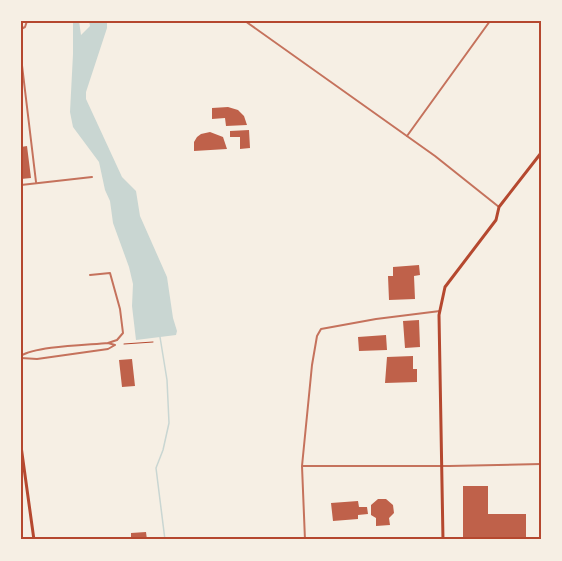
<svg xmlns="http://www.w3.org/2000/svg" width="562" height="561" viewBox="0 0 562 561" font-family="'Roboto Condensed',sans-serif">
<rect width="100%" height="100%" fill="#f6efe4"/>
<path fill="#c9d6d2" d="M 73,21 L 79,21 L 81,35 L 90,26 L 89,21 L 107,21 L 107,28 L 86,92 L 86,99 L 122,177 L 136,191 L 140,216 L 167,277 L 173,318 L 177,331 L 176,335 L 136,340 L 132,306 L 133,284 L 129,267 L 113,223 L 110,201 L 105,190 L 99,162 L 73,127 L 70,112 L 73,54 Z"/>
<g fill="none" stroke-linecap="round" stroke-linejoin="round">
<path stroke="#c9d6d2" stroke-width="1.5" d="M 160,337 L 167,380 L 169,423 L 163,450 L 156,468 L 165,540"/>
</g>
<path fill="#bf614a" d="M 228,107 L 238,110 L 244,116 L 247,125 L 226,126 L 225,118 L 212,119 L 212,108 Z
M 249,130 L 250,148 L 240,149 L 240,137 L 230,137 L 230,131 Z
M 210,132 L 223,137 L 227,149 L 194,151 L 194,142 L 197,137 L 201,134 Z
M 27,146 L 31,178 L 21,179 L 21,147 Z
M 419,265 L 420,275 L 414,276 L 415,299 L 389,300 L 388,276 L 393,276 L 393,267 Z
M 419,320 L 420,347 L 405,348 L 403,321 Z
M 386,335 L 387,350 L 359,351 L 358,337 Z
M 413,356 L 413,369 L 417,369 L 417,382 L 385,383 L 387,357 Z
M 132,359 L 135,386 L 122,387 L 119,360 Z
M 463,486 L 488,486 L 488,514 L 526,514 L 526,537 L 488,537 L 488,539 L 463,537 Z
M 378,499 L 386,499 L 393,505 L 394,513 L 389,518 L 390,525 L 376,526 L 376,518 L 371,515 L 371,505 Z
M 358,501 L 359,507 L 367,507 L 368,514 L 358,515 L 358,519 L 333,521 L 331,503 Z
M 146,532 L 147,540 L 131,540 L 131,533 Z"/>
<g fill="none" stroke-linecap="round" stroke-linejoin="round">
<path stroke="#b5482f" stroke-width="1" d="M 124,344 L 153,342"/>
<path stroke="#c5725c" stroke-width="2" d="M 245,21 L 435,156 L 499,207
M 21,29 L 25,27 L 27,21
M 21,57 L 36,182
M 21,185 L 92,177
M 90,275 L 110,273 L 120,309 L 123,333 L 117,340 L 108,343
M 21,356 C 35,346 89,345 108,343 L 115,345
M 21,358 L 37,359 L 108,349 L 115,345
M 302,466 L 449,466 L 541,464
M 305,540 L 302,466 L 312,365 L 317,336 L 321,329 L 376,319 L 440,311"/>
<path stroke="#c5725c" stroke-width="2" d="M 407,136 L 490,21"/>
<path stroke="#b5482f" stroke-width="3" d="M 21,446 L 34,540
M 443,540 L 439,315 L 445,287 L 496,220 L 499,207 L 541,153"/>
</g>
<rect width="562" height="561" fill="none" stroke="#f6efe4" stroke-width="45"/>
<rect x="22" y="22" width="518" height="516" fill="none" stroke="#b5482f" stroke-width="2"/>
</svg>
